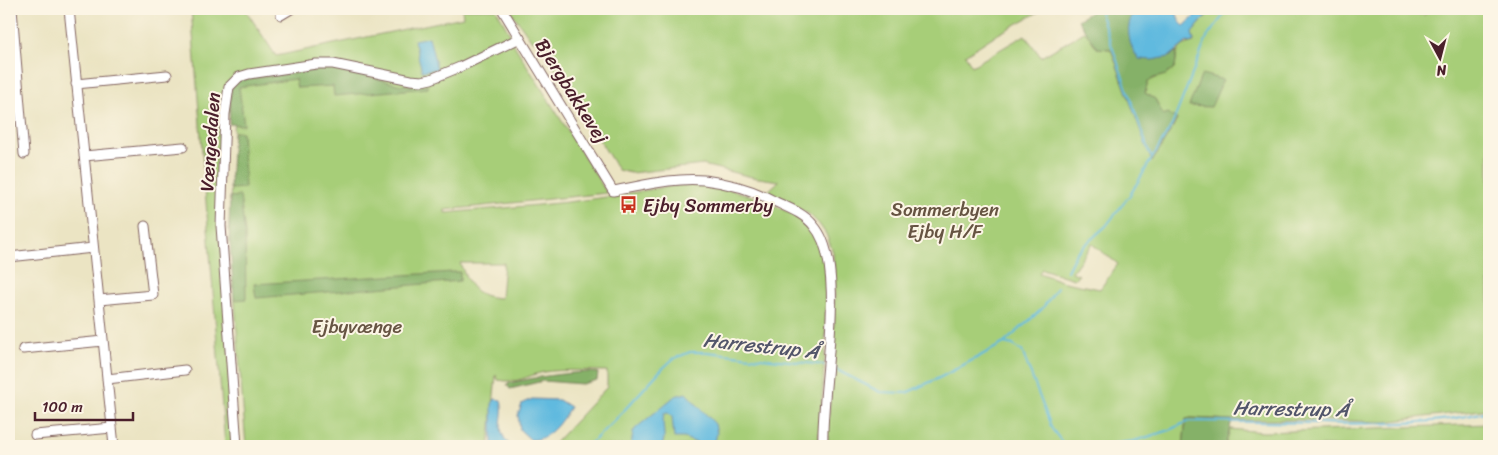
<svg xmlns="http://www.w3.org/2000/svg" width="1498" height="455" viewBox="0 0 1498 455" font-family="Sriracha,sans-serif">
<rect width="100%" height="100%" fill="#fcf5e5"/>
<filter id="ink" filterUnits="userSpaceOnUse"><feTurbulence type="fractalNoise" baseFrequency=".02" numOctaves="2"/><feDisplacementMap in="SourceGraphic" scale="10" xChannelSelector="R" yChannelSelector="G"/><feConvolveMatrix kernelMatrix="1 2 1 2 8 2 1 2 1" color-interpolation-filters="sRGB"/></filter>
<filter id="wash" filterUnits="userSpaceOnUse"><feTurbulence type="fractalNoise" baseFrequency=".0096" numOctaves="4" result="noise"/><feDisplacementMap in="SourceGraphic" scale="20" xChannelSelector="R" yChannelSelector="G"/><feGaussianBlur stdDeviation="1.12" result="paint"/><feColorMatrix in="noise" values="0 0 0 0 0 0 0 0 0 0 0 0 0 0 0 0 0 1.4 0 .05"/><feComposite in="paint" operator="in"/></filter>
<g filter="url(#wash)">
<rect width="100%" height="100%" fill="#ebe4c3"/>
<path fill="#a7ce78" stroke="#787652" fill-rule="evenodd" d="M 191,9 L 245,9 L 276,56 L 463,17 L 462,9 L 496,9 L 512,37 L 511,40 L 607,193 L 445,210 L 445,213 C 498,208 553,205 606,197 C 638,193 670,183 703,185 C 732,186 808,212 819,240 C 828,261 826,284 826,307 C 826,354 822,400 818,446 L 552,446 L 607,387 L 607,371 C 590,371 560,369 544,372 C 525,376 519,384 498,380 L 496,375 L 489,446 L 246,446 L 229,228 L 235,90 L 222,129 L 220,180 L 234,446 L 225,446 ZM 460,263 L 504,263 L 501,298 C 475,297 469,286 460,263 Z
M 518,9 L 1044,9 L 991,38 L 965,55 L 972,66 L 1025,35 L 1041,57 L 1086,31 L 1097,48 L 1111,49 L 1152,162 L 1177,120 L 1163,115 L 1155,99 L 1145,93 L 1148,82 C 1157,76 1167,76 1175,67 C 1175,66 1176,60 1176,59 C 1178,47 1182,45 1194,42 L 1192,33 L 1212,9 L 1403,9 L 1404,12 L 1425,15 L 1427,9 L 1489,9 L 1489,409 L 1384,422 L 1322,420 L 1232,420 L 1191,418 L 1186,419 L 1183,446 L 828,446 L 828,425 L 833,364 L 835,283 L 833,252 L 826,234 L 819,224 L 809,214 L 766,193 L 779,181 L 752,177 L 703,165 L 631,173 L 618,170 L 538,41 L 532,41 L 510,10 ZM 1092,244 L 1118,264 L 1100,289 L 1064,282 L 1039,273 L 1042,269 L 1074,279 L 1079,275 L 1072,272 Z
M 1489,424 L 1489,446 L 1225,446 L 1230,429 L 1264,432 Z"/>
<path fill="#85b168" stroke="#68684a" d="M 1095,9 L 1135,9 L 1131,18 L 1169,57 L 1177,51 L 1175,67 L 1166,75 L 1154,78 L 1148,82 L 1145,93 L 1155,99 L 1163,115 L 1168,113 L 1177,119 L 1152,162 L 1111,49 L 1097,48 L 1078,20 Z
M 335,68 L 401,85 L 428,85 L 428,88 L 334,96 L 333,86 L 297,88 L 295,79 L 239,87 L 244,125 L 229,124 L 231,89 L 235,80 Z
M 1202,74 L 1223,80 L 1211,107 L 1189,106 Z
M 233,132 L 242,132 L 245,188 L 230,189 Z
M 240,196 L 245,234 L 246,299 L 234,300 L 229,228 L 230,197 Z
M 453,272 L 460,272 L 460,281 L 256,298 L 254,284 Z
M 589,372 L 598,373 L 597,380 L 582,384 L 543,381 L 510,389 L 507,385 L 510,383 C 537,377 562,373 589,372 Z
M 1191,418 L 1232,420 L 1225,446 L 1183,446 L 1186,419 Z"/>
<path fill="#61badf" stroke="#566c85" d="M 1135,9 L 1175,9 L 1180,22 L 1184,26 L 1194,17 L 1194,9 L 1212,9 L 1192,33 L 1194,41 L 1190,43 L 1187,42 L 1169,57 L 1152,60 L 1139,59 C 1127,44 1125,25 1135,9 Z
M 429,37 L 437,69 L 422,71 L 414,40 Z
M 686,393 L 715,424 L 717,433 L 714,446 L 705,446 L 684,438 L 674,438 L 672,417 L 668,413 L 664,414 C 661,426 667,435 662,446 L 631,446 L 633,432 L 636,428 L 675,396 Z
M 495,399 L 501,400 C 506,419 493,429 511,446 L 492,446 L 492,404 Z
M 532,399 L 559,400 L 570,407 C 561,422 549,440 531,440 L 520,430 L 518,415 L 522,404 Z"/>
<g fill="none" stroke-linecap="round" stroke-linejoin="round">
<path stroke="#61badf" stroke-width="2" d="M 1100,12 L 1150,155 L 1152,157
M 1067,271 L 1076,253 L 1106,226 L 1130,195 L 1172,125 L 1207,37 L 1226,12 L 1239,9
M 1004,343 L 1042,309 L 1057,288
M 831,367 L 880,392 L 906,393 L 941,377 L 1004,343 L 1013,345 L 1022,351 L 1052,429 L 1062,442 L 1069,446
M 588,446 L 618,417 L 659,372 L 673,359 L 690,352 L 707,352 L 824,365
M 1096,446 L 1134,441 L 1167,431 L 1189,421 C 1232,422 1276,422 1319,423 C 1375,424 1434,426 1489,411"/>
</g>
</g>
<g filter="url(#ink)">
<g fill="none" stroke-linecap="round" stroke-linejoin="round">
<defs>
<path id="minor" d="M 12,9 L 24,154
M 69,9 L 114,446
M 502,9 L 613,191 C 642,186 674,177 704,180 C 729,183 754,190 776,202 C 789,208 805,214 814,226 C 849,266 820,393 823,446
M 281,15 L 291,9
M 76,84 L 167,75
M 84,156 L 183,147
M 9,257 L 93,248
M 99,300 L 153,295 L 145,226
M 23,349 L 103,341
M 107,379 L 185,370
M 35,435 L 112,428
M 237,446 L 221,226 L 225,114 L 229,87 L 239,77 L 249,74 L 316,64 L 333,64 L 411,80 L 422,81 L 431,79 L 460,67 L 520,38"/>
</defs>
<use href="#minor" stroke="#826460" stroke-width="11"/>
<use href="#minor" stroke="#fff" stroke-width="9"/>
</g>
</g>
<defs>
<symbol id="bus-bare" viewBox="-9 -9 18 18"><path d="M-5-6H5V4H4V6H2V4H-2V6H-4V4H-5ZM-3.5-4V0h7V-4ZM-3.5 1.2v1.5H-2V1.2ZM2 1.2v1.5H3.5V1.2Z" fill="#c8321e" stroke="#fcf5e5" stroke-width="2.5" paint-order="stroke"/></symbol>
</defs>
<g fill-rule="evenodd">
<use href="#bus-bare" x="616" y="192" width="25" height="25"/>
</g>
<g text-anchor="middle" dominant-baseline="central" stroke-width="4" stroke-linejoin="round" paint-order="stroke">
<g font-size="19" fill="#4a1f2b" stroke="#fcf5e5">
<text transform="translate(572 91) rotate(58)">Bjergbakkevej</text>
<text transform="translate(210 142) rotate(-86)">Vængedalen</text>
</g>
<g font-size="19" fill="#4a1f2b" stroke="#fcf5e5" text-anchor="start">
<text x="643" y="205">Ejby Sommerby</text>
</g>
<g font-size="19" fill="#665442" stroke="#fcf5e5">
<text x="945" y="209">Sommerbyen<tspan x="945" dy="22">Ejby H/F</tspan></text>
<text x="357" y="326">Ejbyvænge</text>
</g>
<g font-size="20" font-style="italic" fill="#52556a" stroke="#fcf5e5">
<text transform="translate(761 346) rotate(6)">Harrestrup Å</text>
<text transform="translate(1291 409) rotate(1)">Harrestrup Å</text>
</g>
</g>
<rect width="1498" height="455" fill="none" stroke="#fcf5e5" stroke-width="30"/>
<g transform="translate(1440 58) rotate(173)" stroke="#fcf5e5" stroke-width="4" paint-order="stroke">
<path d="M0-4L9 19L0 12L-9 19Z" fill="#4a1f2b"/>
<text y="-8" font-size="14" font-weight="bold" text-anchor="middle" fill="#4a1f2b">N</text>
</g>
<path d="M35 412v8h98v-8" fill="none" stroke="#4a1f2b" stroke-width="2.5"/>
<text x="42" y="412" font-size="15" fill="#4a1f2b" stroke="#fcf5e5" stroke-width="4" paint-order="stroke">100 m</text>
</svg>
